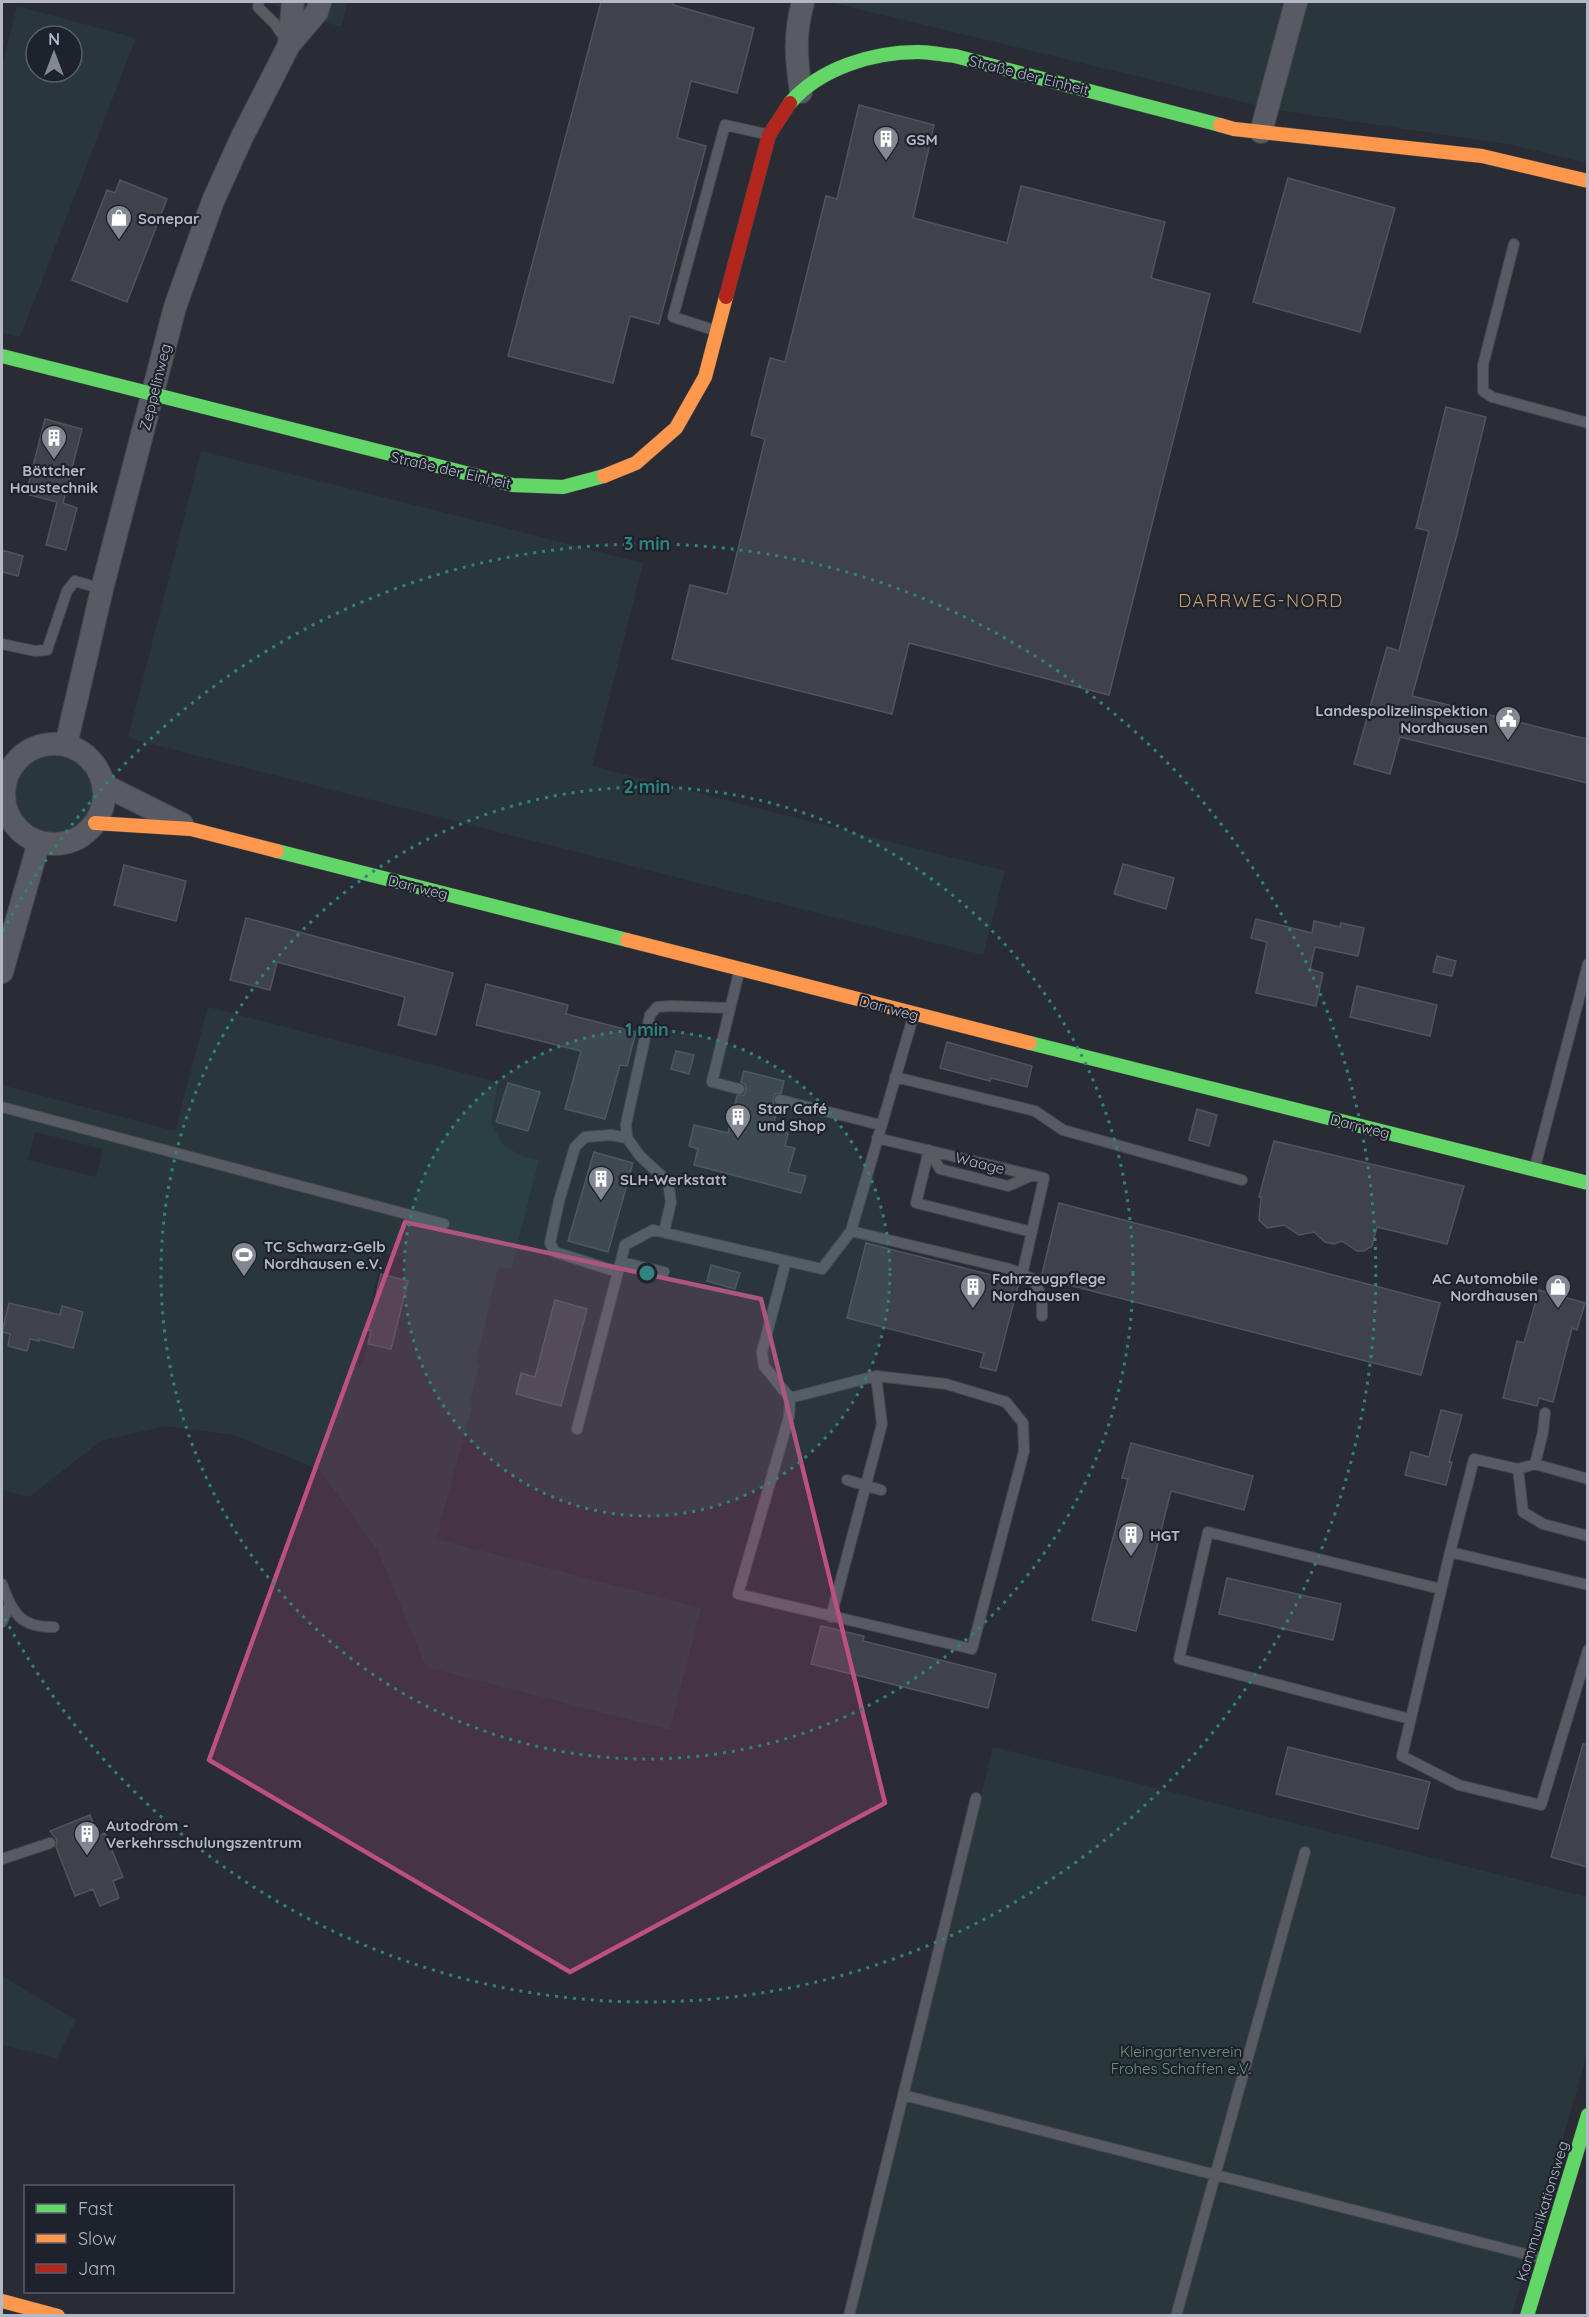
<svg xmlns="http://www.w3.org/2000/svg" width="1589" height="2317" viewBox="0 0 1589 2317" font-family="Quicksand,sans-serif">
<rect width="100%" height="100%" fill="#292c34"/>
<path fill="#29373b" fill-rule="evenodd" d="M 265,2 L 348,2 L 341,27 Z
M 829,2 L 1587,2 L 1587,163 L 1513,145 L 1277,110 Z
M 17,6 L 136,38 L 20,337 L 2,333 L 2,67 ZM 36,36 L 72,36 L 72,72 L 36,72 Z
M 201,451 L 643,563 L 592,766 L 1005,871 L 983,955 L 128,738 Z
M13 794a42 42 0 1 1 84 0a42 42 0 1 1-84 0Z
M 208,1007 L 498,1082 L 491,1122 L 502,1144 L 521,1156 L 539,1160 L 511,1269 L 498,1267 L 476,1363 L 479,1364 L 469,1406 L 472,1407 L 436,1539 L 701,1608 L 670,1730 L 426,1667 L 379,1553 L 320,1470 L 234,1435 L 165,1426 L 101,1441 L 29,1497 L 2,1490 L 2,1085 L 175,1131 ZM 35,1132 L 103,1149 L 96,1177 L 28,1160 ZM 382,1253 L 407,1258 L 404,1279 L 408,1281 L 391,1349 L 368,1344 L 362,1367 L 357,1367 Z
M 993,1747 L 1587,1897 L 1587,2055 L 1512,2315 L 854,2316 Z
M 2,1976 L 76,2020 L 57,2058 L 2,2045 Z"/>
<path fill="#404249" stroke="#50545b" stroke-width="1.5" d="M 601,2 L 674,2 L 673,5 L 754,28 L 737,93 L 691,81 L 677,138 L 706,146 L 659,324 L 630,316 L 613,383 L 508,356 Z
M 859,105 L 934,125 L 913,218 L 1007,243 L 1021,186 L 1165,222 L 1151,278 L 1210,294 L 1109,695 L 909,643 L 892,714 L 672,659 L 690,585 L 727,594 L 765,439 L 751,435 L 770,358 L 785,362 L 826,196 L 837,199 Z
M 1288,178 L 1395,208 L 1360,332 L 1253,302 Z
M 120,180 L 167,199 L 127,302 L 72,280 L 107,190 L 115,193 Z
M 1446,407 L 1486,417 L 1456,538 L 1412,696 L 1587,739 L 1587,783 L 1400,737 L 1390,774 L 1354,764 L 1387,647 L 1399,651 L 1429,531 L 1416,528 Z
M 45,419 L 82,429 L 63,503 L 77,508 L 66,550 L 46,545 L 57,502 L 26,494 Z
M 2,550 L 23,556 L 18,576 L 2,572 Z
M 1123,864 L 1174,878 L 1166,909 L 1114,894 Z
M 124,865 L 186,881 L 176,921 L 114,905 Z
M 246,918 L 453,973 L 436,1035 L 398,1025 L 405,997 L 277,962 L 270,990 L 230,980 Z
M 1256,919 L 1312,933 L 1314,921 L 1340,927 L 1341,923 L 1364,928 L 1358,956 L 1315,947 L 1310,969 L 1323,973 L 1316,1006 L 1256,993 L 1267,942 L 1251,938 Z
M 1437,956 L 1456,961 L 1452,976 L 1433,972 Z
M 486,984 L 568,1005 L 566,1014 L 636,1032 L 627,1066 L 620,1065 L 605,1119 L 565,1109 L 581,1051 L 476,1025 Z
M 1357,986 L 1437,1005 L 1430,1036 L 1350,1017 Z
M 947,1042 L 1032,1066 L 1027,1087 L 991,1078 L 990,1081 L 940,1068 Z
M 676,1051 L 694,1055 L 689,1074 L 671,1069 Z
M 744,1071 L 784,1081 L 781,1093 L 775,1094 L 773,1099 L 774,1105 L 778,1107 L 772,1129 L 788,1133 L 785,1146 L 795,1148 L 788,1172 L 806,1176 L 801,1193 L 694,1165 L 698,1149 L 689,1146 L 694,1125 L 728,1133 L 737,1096 L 744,1095 L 746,1090 L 745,1084 L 741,1082 Z
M 508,1083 L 540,1092 L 528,1131 L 496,1122 Z
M 1197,1109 L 1217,1115 L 1209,1146 L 1189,1140 Z
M 1274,1141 L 1464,1186 L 1447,1244 L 1377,1227 L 1372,1246 L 1364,1251 L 1357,1251 L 1342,1241 L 1334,1244 L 1325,1242 L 1314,1232 L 1299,1235 L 1284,1225 L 1267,1228 L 1259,1220 L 1261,1197 L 1259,1197 Z
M 594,1152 L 633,1163 L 608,1252 L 568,1241 Z
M 1059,1203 L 1440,1303 L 1421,1375 L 1041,1278 Z
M 866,1243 L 1019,1282 L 996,1371 L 980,1367 L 984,1353 L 847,1318 Z
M 711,1265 L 740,1273 L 735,1289 L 707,1281 Z
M 381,1274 L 408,1281 L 391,1349 L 368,1344 L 371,1331 L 368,1330 Z
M 1539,1290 L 1585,1303 L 1577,1330 L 1572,1328 L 1553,1402 L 1539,1398 L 1537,1406 L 1503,1398 L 1517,1341 L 1524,1343 Z
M 555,1300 L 587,1309 L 561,1406 L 516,1394 L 521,1373 L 535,1377 Z
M 9,1303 L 60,1315 L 62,1306 L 83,1312 L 73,1348 L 39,1339 L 39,1341 L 30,1339 L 27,1351 L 8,1346 L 10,1334 L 2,1332 Z
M 1441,1410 L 1462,1415 L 1449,1462 L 1452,1462 L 1446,1485 L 1405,1475 L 1411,1452 L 1429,1457 Z
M 1131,1443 L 1253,1476 L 1244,1510 L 1171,1491 L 1136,1631 L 1092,1620 L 1128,1479 L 1122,1478 Z
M 1227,1578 L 1341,1604 L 1333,1640 L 1219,1614 Z
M 821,1626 L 864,1636 L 863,1641 L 996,1674 L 988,1708 L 811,1664 Z
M 1583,1744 L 1587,1744 L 1587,1867 L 1551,1857 Z
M 1288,1747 L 1430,1782 L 1418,1829 L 1276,1794 Z
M 90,1815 L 98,1836 L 105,1833 L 123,1877 L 113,1881 L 119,1898 L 100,1906 L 93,1889 L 75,1896 L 56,1847 L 57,1840 L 50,1831 Z"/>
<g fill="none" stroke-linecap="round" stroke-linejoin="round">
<defs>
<path id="lane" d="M 259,2 L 258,7 L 275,24 L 287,42
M 1514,244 L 1483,365 L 1483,391 L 1492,397 L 1588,423
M 714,330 L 673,317 L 725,125 L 766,134
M 2,644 L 35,651 L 47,650 L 67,591 L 75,581 L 102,589
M 739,972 L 712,1082 L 739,1089
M 895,1077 L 1035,1111 L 1063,1130 L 1242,1180
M 780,1100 L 881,1125
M 2,1107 L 444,1224
M 877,1138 L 1044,1178 L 1022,1275
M 929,1150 L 916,1203 L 1032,1232
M 929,1150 L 940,1169 L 1008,1186 L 1033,1175
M 1535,1167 L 1588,964
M 851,1231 L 1010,1269 L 1033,1279 L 1042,1297 L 1042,1316
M 664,1232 L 671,1202 L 668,1182 L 640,1156 L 627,1138 L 626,1124 L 650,1015 L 657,1007 L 672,1006 L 730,1008
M 786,1261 L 762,1352 L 764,1366 L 790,1398 L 789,1417 L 738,1594 L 972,1649 L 1024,1451 L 1023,1423 L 1006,1402 L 946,1384 L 876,1376 L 790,1398
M 621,1262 L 664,1272
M 618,1272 L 555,1252 L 550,1243 L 559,1201 L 575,1147 L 585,1137 L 611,1135 L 627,1138
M 577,1429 L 625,1245 L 653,1230 L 822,1269 L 851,1231 L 913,1017
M 1535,1464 L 1543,1432 L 1545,1413
M 1588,1479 L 1535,1464 L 1518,1469 L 1523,1512 L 1543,1524 L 1588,1536
M 847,1480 L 881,1490
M 1450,1552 L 1474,1459 L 1518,1469
M 2,1584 C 12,1613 21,1628 54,1627
M 1588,1585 L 1450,1552 L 1402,1756 L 1459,1785 L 1541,1805 L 1588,1650
M 831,1617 L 882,1424 L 876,1376
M 2,1622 L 9,1606
M 1410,1719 L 1179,1659 L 1208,1532 L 1441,1589
M 2,1859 L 50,1843
M 903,2095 L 1541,2258
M 849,2316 L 976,1798
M 1176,2316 L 1305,1852"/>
<path id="street" d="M 289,45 L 293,2
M 801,92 C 796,58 794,35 803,2
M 1261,132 L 1296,2
M4 794a50 50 0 1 1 100 0a50 50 0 1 1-100 0Z
M 66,745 L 102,589 L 175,307 L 213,201 L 242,137 L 289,45 L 317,12 L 320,2
M 104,785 L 182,824
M 2,972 L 39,842"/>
<path id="fast" d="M 790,103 C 820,68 873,52 918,52 C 930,52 943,55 955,56 L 1220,125
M 2,356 L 513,485 L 563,487 L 604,476
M 277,851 L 627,940
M 1030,1043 L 1588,1183
M 1527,2316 L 1588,2115"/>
<path id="slow" d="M 1220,125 L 1234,129 L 1482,156 L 1588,181
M 604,476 L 636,463 L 676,428 L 705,377 L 726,297
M 95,823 L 191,829 L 277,851
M 627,940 L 1030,1043
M 2,2301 L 58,2316"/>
<path id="jam" d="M 726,297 L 769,135 L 790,103"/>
</defs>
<use href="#lane" stroke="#45474d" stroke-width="12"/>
<use href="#street" stroke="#45474d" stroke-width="24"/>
<use href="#fast" stroke="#45474d" stroke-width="15"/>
<use href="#slow" stroke="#45474d" stroke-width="15"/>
<use href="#jam" stroke="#45474d" stroke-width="15"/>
<use href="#lane" stroke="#595b62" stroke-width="10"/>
<use href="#street" stroke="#595b62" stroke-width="22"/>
<use href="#fast" stroke="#63d668" stroke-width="14"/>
<use href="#slow" stroke="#ff974d" stroke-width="14"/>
<use href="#jam" stroke="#b3261e" stroke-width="14"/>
</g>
<path fill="#bd5080" fill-opacity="0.2" stroke="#bd5080" stroke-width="4.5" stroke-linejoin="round" d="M 405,1222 L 761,1299 L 885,1803 L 570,1972 L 209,1760 Z"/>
<circle cx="647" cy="1273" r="243" fill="#30837f" fill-opacity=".12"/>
<g fill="none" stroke="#30837f" stroke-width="3" stroke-dasharray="3 6">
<circle cx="647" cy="1273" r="243"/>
<circle cx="647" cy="1273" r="486"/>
<path d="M3 931A729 729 0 1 1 3 1615"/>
</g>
<defs>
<symbol id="building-pin" viewBox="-11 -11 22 30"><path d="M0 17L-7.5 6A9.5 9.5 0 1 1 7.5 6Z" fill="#838792" stroke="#1d222d"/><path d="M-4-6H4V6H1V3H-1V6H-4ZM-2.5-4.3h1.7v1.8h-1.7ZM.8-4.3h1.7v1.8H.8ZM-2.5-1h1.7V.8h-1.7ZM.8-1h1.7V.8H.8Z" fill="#fff"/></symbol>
<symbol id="shop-pin" viewBox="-11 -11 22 30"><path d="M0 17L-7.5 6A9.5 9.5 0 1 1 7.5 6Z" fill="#838792" stroke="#1d222d"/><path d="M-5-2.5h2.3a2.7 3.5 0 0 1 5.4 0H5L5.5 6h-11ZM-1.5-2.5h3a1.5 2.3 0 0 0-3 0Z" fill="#fff"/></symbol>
<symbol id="civic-pin" viewBox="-11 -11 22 30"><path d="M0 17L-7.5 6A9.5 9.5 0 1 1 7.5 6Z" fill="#838792" stroke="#1d222d"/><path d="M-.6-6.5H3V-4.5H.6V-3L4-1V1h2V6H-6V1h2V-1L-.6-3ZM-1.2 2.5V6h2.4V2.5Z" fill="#fff"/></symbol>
<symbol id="stadium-pin" viewBox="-11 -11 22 30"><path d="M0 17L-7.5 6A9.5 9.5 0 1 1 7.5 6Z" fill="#838792" stroke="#1d222d"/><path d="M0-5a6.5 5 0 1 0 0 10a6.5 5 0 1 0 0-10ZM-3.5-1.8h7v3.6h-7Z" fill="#fff"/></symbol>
</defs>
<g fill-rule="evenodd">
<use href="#building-pin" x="871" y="124" width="30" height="40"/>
<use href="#shop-pin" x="104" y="203" width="30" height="40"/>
<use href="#building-pin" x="39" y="423" width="30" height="40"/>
<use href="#civic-pin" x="1493" y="704" width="30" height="40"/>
<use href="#building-pin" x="723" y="1102" width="30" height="40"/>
<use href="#building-pin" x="586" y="1164" width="30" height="40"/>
<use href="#stadium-pin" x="229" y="1240" width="30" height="40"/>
<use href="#building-pin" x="958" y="1272" width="30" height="40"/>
<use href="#shop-pin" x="1543" y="1272" width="30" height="40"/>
<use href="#building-pin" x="1116" y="1520" width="30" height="40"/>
<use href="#building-pin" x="72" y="1819" width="30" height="40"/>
</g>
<g text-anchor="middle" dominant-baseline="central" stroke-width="4.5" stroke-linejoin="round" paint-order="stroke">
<g font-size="15" fill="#b3b8c4" stroke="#1d222d">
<text transform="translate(1029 75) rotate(14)">Straße der Einheit</text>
<text transform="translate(155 387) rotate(-76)">Zeppelinweg</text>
<text transform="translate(451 470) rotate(13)">Straße der Einheit</text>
<text transform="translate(418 887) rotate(14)">Darrweg</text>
<text transform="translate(889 1008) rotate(15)">Darrweg</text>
<text transform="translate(1360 1126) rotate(14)">Darrweg</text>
<text transform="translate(980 1163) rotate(14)">Waage</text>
<text transform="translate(1542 2211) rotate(-73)">Kommunikationsweg</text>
</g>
<g font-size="15" font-weight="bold" fill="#b3b8c4" stroke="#1d222d" text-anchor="start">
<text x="906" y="139">GSM</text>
<text x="138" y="218">Sonepar</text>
<text x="54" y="470" text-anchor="middle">Böttcher<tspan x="54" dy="17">Haustechnik</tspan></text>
<text x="1488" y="710" text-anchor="end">Landespolizeiinspektion<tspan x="1488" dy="17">Nordhausen</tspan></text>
<text x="758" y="1108">Star Café<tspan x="758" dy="17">und Shop</tspan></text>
<text x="620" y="1179">SLH-Werkstatt</text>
<text x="264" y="1246">TC Schwarz-Gelb<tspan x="264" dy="17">Nordhausen e.V.</tspan></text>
<text x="992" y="1278">Fahrzeugpflege<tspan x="992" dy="17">Nordhausen</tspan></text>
<text x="1538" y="1278" text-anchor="end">AC Automobile<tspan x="1538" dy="17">Nordhausen</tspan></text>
<text x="1150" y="1535">HGT</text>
<text x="106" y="1825">Autodrom -<tspan x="106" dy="17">Verkehrsschulungszentrum</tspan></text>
</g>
<g font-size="15" fill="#6d937a" stroke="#1d222d">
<text x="1181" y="2051">Kleingartenverein<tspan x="1181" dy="17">Frohes Schaffen e.V.</tspan></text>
</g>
<g font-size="18" letter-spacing="1.5" fill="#c89d6b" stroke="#1d222d">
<text x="1261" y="600">DARRWEG-NORD</text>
</g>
</g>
<circle cx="647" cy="1273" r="9" fill="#30837f" stroke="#1d222d" stroke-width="3"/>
<g font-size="18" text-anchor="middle" font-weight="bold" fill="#30837f" stroke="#1d222d" stroke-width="4.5" stroke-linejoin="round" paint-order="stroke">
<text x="647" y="550">3 min</text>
<text x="647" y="793">2 min</text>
<text x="647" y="1036">1 min</text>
</g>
<rect width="1589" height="2317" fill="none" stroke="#b3b8c4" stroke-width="6"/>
<rect x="24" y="2185" width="210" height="108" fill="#1d222d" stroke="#595e69" stroke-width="1.5"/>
<rect x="36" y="2204" width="30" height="9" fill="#63d668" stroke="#595e69" stroke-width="1.5"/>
<text x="78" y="2215" font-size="18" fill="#b3b8c4">Fast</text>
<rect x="36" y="2234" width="30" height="9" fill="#ff974d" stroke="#595e69" stroke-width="1.5"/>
<text x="78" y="2245" font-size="18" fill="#b3b8c4">Slow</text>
<rect x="36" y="2264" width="30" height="9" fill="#b3261e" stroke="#595e69" stroke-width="1.5"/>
<text x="78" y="2275" font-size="18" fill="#b3b8c4">Jam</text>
<g transform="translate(54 54)"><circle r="28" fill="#1d222d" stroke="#595e69" stroke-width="1.5"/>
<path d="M0-4.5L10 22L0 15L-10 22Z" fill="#838792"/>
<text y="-9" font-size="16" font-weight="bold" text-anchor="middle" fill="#b3b8c4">N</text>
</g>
</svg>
